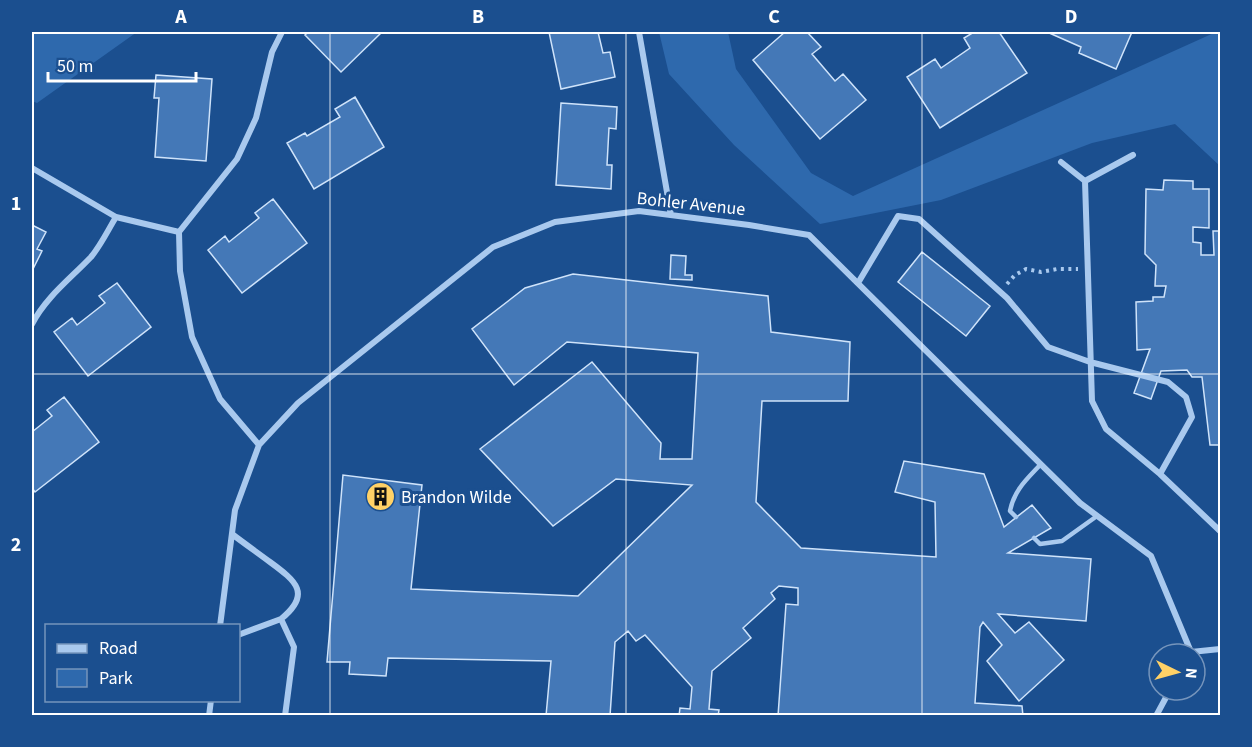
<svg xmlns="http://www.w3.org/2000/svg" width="1252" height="747" viewBox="0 0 1252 747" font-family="'Source Sans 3',sans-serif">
<rect width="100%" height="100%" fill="#1b4f8f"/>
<path fill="#2e69ad" d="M 32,32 L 137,32 L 37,103 L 32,101 Z
M 659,32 L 728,32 L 736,69 L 811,173 L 853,196 L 1216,32 L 1220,32 L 1220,166 L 1175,124 L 1092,143 L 941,200 L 820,224 L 734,145 L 669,74 Z"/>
<path fill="#4478b7" stroke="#cfe3fa" stroke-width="1.5" d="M 308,32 L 382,32 L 341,72 L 305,35 Z
M 549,32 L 598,32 L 603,53 L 610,52 L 615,77 L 561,89 Z
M 785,32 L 807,32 L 821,47 L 812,54 L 835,81 L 843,74 L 866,100 L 820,139 L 753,60 Z
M 974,32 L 999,32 L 1027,73 L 940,128 L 907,77 L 935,59 L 941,68 L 970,48 L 964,38 Z
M 1047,32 L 1132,32 L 1116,69 L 1079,53 L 1081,47 Z
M 156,75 L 212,79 L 206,161 L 155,157 L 159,98 L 154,98 Z
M 355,97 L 384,147 L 314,189 L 287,143 L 305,133 L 307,136 L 340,117 L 335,109 Z
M 561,103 L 617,107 L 616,129 L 609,128 L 607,165 L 612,165 L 611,189 L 556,185 Z
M 1164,180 L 1193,181 L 1193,189 L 1209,189 L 1209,228 L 1193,227 L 1193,242 L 1201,243 L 1201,255 L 1214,255 L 1213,231 L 1220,231 L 1220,445 L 1210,445 L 1202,377 L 1192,377 L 1187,370 L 1161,371 L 1151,399 L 1134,393 L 1150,349 L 1137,350 L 1136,302 L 1153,301 L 1153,297 L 1164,297 L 1166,286 L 1155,286 L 1156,265 L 1145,254 L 1146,189 L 1163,190 Z
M 273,199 L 307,243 L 242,293 L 208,250 L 225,236 L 229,242 L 259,218 L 255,213 Z
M 32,225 L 46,232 L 37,249 L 42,251 L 32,271 Z
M 922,252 L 990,306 L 966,336 L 898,282 Z
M 671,255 L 686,256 L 685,275 L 692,275 L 692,280 L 670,279 Z
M 573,274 L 768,296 L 771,332 L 850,342 L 848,401 L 762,401 L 756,502 L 801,548 L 936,557 L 935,502 L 895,492 L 904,461 L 984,474 L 1004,527 L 1032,505 L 1051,528 L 1008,553 L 1091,559 L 1086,621 L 998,614 L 1015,633 L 1029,622 L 1064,660 L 1019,701 L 987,661 L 1002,645 L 983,622 L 980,627 L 975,703 L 1022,706 L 1023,716 L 778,716 L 786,604 L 798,605 L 798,588 L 779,586 L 771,593 L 775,599 L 743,628 L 751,638 L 712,671 L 709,709 L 719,710 L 718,716 L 679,716 L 680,708 L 690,709 L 692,687 L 645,635 L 636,641 L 628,631 L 615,642 L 610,716 L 546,716 L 551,661 L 388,658 L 386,676 L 349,674 L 350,662 L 327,662 L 343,475 L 422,485 L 411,589 L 578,596 L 692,485 L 616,479 L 553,526 L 480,449 L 592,362 L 661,443 L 660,459 L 692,459 L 698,353 L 567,342 L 514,385 L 472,329 L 525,288 Z
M 117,283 L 151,327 L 88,376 L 54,332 L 72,318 L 77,325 L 105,303 L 99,296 Z
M 64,397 L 99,442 L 35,492 L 32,488 L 32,432 L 52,416 L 47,410 Z"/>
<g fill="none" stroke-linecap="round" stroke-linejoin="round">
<path stroke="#a9c9ee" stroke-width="4" stroke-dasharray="3 4.5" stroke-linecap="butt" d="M 1007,284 L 1015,275 L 1026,269 L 1041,272 L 1057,269 L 1078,269"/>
<path stroke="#a9c9ee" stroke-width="4.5" d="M 1016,517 L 1010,511 C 1014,490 1027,479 1041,464
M 1034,538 L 1040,544 L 1062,541 L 1097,516"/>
<path stroke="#a9c9ee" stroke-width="6" d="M 639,32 L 671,215
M 1133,155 L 1085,181 L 1092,401 L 1106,429 L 1160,474 L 1220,531
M 1061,162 L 1085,181
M 32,168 L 116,217
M 858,283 L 898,216 L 919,219 L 1007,298 L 1048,347 L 1090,362 L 1168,382 L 1186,397 L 1192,417 L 1160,474
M 32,324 C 46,297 70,279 91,257 C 101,245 108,230 116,217 L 179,232
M 259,445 L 220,399 L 192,337 L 180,271 L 179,232 L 237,159 L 256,118 L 272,52 L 282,32
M 232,534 C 245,544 258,553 270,562 C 296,581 312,594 281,619 L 294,647 L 285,716
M 220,626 L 235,510 L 259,445 L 298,403 L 493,247 L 555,222 L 639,211 L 749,225 L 809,235 L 1080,503 L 1151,556 L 1191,652
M 238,635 L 281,619
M 1191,652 L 1220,649
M 209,716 L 211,700
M 1156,716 L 1170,690"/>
</g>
<path fill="none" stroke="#fff" stroke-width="1.5" stroke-opacity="0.55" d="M 330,32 L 330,716M 626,32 L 626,716M 922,32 L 922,716M 32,374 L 1220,374"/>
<defs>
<symbol id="building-disc" viewBox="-11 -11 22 22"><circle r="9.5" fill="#ffd166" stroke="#1b4f8f"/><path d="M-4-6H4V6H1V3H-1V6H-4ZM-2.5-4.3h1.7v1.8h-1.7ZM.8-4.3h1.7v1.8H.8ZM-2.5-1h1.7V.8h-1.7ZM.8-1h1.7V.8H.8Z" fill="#111"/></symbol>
</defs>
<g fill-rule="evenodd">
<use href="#building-disc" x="364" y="480" width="33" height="33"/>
</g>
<g text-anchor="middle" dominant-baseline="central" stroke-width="6" stroke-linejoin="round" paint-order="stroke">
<g font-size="18" fill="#fff" stroke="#1b4f8f">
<text transform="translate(691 204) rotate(6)">Bohler Avenue</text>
</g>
<g font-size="18" fill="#fff" stroke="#1b4f8f" text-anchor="start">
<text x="401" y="497">Brandon Wilde</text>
</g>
</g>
<rect width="1252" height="747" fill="none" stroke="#1b4f8f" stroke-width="66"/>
<rect x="45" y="624" width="195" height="78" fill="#1b4f8f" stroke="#7695bc" stroke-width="1.5"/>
<rect x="57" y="644" width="30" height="9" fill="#a9c9ee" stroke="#7695bc" stroke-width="1.5"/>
<text x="99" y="654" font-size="18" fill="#ffffff">Road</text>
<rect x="57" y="669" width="30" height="18" fill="#2e69ad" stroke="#7695bc" stroke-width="1.5"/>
<text x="99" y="684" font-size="18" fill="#ffffff">Park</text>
<g transform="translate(1177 672) rotate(95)"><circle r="28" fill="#1b4f8f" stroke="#7695bc" stroke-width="1.5"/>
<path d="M0-4.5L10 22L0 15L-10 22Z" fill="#ffd166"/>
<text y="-9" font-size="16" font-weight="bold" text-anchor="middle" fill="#ffffff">N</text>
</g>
<path d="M48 72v9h148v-9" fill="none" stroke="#ffffff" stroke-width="3"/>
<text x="57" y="72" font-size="18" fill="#ffffff" stroke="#1b4f8f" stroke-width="4.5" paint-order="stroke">50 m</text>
<rect x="33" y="33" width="1186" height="681" fill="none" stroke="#fff" stroke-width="2"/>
<g font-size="20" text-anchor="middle" font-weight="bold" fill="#fff">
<text x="181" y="23">A</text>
<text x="478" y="23">B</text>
<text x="774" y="23">C</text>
<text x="1071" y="23">D</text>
<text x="16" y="210">1</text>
<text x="16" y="551">2</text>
</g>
</svg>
